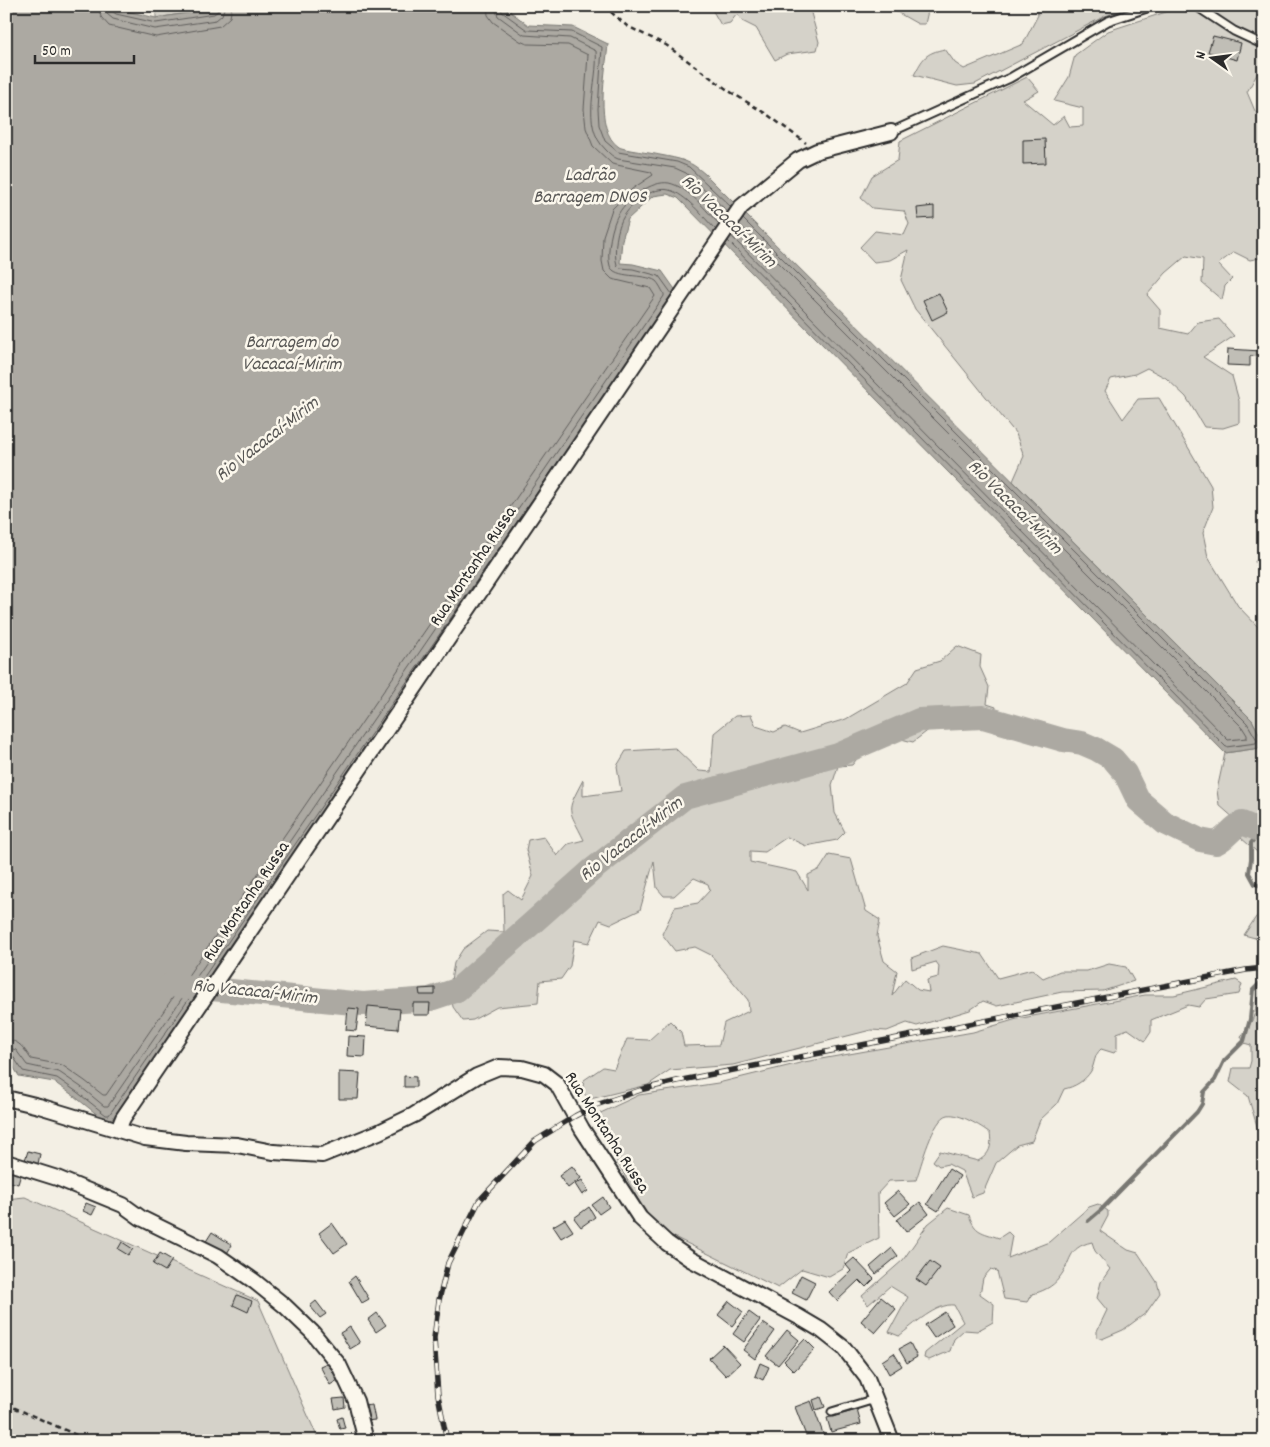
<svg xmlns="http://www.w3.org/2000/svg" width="1270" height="1447" viewBox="0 0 1270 1447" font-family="Dekko,sans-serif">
<rect width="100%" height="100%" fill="#f3efe4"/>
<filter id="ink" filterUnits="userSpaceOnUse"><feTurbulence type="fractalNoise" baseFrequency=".02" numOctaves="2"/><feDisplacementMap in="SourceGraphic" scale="10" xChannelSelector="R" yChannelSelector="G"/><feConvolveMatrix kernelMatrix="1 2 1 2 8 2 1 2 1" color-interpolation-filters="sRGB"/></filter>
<g filter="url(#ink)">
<path fill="#d5d2c9" stroke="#807e7a" d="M 156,6 L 217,6 L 212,9 L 156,18 Z
M 710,6 L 806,6 L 811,13 L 819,42 L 817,50 L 787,54 L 775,60 L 756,28 L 742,21 L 737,14 L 730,23 L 721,25 Z
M 886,6 L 924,6 L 928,11 L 925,24 L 918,24 Z
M 1035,6 L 1134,6 L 1105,16 L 975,84 L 957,86 L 914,75 C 923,58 925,53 945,49 L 955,63 L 964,69 L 1023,44 L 1038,15 Z
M 1184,6 L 1264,6 L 1264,62 L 1247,92 L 1255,111 L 1264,119 L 1264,257 L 1250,260 L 1234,252 L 1218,264 L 1232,279 L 1225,286 L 1222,300 L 1202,283 L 1203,259 L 1186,256 L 1166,273 L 1147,295 L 1160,310 L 1160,328 L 1188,334 L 1198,322 L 1219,319 L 1234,336 L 1203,357 L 1232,376 L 1239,401 L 1239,423 L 1223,428 L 1204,427 L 1186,397 L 1166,378 L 1147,368 L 1135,374 L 1111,379 L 1105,391 L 1123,419 L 1138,399 L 1159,398 L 1211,486 L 1213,507 L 1203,533 L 1208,557 L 1238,606 L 1260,629 L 1264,625 L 1264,743 L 1252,720 L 1013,481 L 1024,456 L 1016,434 L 915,309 L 901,280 L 908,250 L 890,260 L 874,262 L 860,247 L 875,231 L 904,235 L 909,224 L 904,211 L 872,208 L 861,198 L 872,176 L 898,160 L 900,141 L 1027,77 L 1039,91 L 1023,100 L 1053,125 L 1064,116 L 1070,127 L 1083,126 L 1083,108 L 1054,101 L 1069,77 L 1075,55 L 1108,31 Z
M 1264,558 L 1264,592 L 1255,561 Z
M 957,646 L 981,655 L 980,667 L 989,687 L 987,704 L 996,707 L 994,723 L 978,728 L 939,722 L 913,742 L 897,738 L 869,744 L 852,765 L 838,766 L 832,785 L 835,813 L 845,832 L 837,840 L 806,846 L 787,837 L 765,852 L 750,851 L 750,862 L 797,872 L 808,890 L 808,875 L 820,869 L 829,855 L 851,859 L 866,911 L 880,920 L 877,936 L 884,961 L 897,971 L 892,996 L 905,979 L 918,990 L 929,992 L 927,980 L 938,977 L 939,966 L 936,962 L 912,969 L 911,958 L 943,946 L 982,954 L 998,978 L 1032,969 L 1043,978 L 1060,971 L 1087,971 L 1109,964 L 1126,967 L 1134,981 L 1103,991 L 1062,992 L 997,1006 L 983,1001 L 970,1010 L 917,1026 L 907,1023 L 887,1031 L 871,1030 L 733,1065 L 670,1070 L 648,1085 L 590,1099 L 582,1092 L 584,1080 L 603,1067 L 614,1069 L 627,1039 L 649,1040 L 670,1021 L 681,1032 L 684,1046 L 719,1045 L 724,1023 L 749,1011 L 748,1000 L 711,955 L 695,947 L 675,951 L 662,934 L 675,907 L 698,903 L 710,890 L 708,884 L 694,878 L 674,896 L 664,896 L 657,888 L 654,861 L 640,910 L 611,924 L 600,920 L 589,943 L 574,940 L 570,966 L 561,979 L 540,981 L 538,1003 L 497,1007 L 473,1020 L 463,1021 L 453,1007 L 450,986 L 454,963 L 463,949 L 487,931 L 504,932 L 503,894 L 508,890 L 521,900 L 533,876 L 526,850 L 528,840 L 544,837 L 557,856 L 568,844 L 584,840 C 568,807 565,814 583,780 L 583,796 L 621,791 L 617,766 L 626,751 L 675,748 L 699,771 L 711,772 L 714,733 L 735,716 L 751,715 L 756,726 L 774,732 L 785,727 L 800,733 L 846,719 L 907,683 L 917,668 L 940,661 Z
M 1264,744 L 1264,750 L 1261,749 L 1264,756 L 1264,858 L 1241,838 L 1235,819 L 1219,805 L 1217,790 L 1225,753 L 1260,748 Z
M 1264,909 L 1264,945 L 1255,938 L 1244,935 L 1256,917 Z
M 1236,980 L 1242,984 L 1239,994 L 1206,999 L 1199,1007 L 1188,1005 L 1151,1020 L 1151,1032 L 1145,1041 L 1128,1029 L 1117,1033 L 1117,1049 L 1114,1053 L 1101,1049 C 1094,1055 1095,1063 1091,1071 C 1085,1081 1074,1087 1064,1089 L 1057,1104 L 1040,1120 L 1032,1141 L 1017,1145 L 996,1163 L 983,1193 L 972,1197 L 962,1171 L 948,1164 L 939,1166 L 933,1161 L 940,1151 L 978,1161 C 990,1154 992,1147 990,1133 C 981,1126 959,1113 948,1115 C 933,1118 921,1166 916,1180 L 889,1181 L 878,1193 L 879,1238 L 848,1253 L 843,1269 L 829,1277 L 802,1269 L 778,1288 L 668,1234 L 644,1210 L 592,1117 L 639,1095 L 718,1083 L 804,1062 L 973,1032 L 1017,1019 L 1145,995 L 1174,995 Z
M 1264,985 L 1264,1150 L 1248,1096 L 1230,1082 L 1233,1068 L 1249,1068 L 1251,1061 L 1251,1045 L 1244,1043 L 1241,1036 C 1256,1020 1256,1010 1257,989 Z
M 25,1197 L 258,1301 L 319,1441 L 6,1441 L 6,1199 Z
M 1098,1204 L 1108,1211 L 1108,1216 L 1100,1231 L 1128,1250 L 1138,1253 L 1157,1282 L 1160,1293 L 1146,1313 L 1123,1330 L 1102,1339 L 1097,1337 L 1097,1331 L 1107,1310 L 1097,1298 L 1101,1282 L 1110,1269 L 1095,1251 L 1092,1242 C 1066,1248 1073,1261 1059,1278 C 1053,1287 1041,1292 1032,1294 L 1027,1302 L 1004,1299 L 997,1271 L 991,1269 L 983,1278 L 980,1294 L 994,1304 L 993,1322 L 977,1331 L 964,1330 L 954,1339 L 950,1351 L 929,1360 L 924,1358 L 925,1353 L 963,1322 L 954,1305 C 937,1303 913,1325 899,1336 L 889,1332 L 908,1297 L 890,1286 L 868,1305 L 862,1296 L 903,1260 L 928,1224 L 948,1208 L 969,1215 C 975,1233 982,1232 999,1238 L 1008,1232 L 1012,1236 L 1008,1258 L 1049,1242 L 1089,1207 Z"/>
<path fill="#aca9a2" stroke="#787772" d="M 6,6 L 115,6 L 118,9 L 156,18 L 212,9 L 217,6 L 503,6 L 528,25 L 573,27 L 608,44 C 606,70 593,130 619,147 C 624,150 652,153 660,155 C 681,159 689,160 705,174 L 1252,720 L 1264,743 L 1260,748 L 1264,750 L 1264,756 L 1260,748 L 1225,753 L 678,198 L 667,194 L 653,196 L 628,219 L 622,240 L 620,263 L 633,264 L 662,271 L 679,295 L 109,1124 L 74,1096 L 54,1082 L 19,1076 L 6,1055 Z"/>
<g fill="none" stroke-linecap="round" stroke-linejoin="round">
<path stroke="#5f5d5b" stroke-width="1" d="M 98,6 L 101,17 L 109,26 L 156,37 L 220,26 L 230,17 L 232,6
M 105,6 L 107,14 L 113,19 L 155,29 L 216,20 L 222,15 L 225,6
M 112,6 L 112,11 L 116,14 L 156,23 L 214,14 L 218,11 L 218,6
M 494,6 L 498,16 L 524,35 L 570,38 L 596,51 C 599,82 579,124 606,150 C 610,154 613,157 618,159 L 675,168 L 686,173 L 728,212
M 501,6 L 502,12 L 527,30 L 572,32 L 602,47 L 598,109 L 599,125 L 605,141 L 618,152 L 677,162 L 689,167 L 731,207
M 731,236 L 1228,740 L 1247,738 L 1247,735 L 1242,727 L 739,224
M 728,241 L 1226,747 L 1256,743 L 1257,740 L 1247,723 L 743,219
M 672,294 L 659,276 L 633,269 L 620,268 L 617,265 C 613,253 617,226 624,216 C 632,203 653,186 669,190 C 686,194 703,217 716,230
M 6,1040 C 20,1040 24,1049 31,1059 L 62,1065 L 85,1081 L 103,1095 L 106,1095 L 655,296 L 650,288 L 612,279 L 604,271 L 602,261 L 603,236 L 612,209 L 632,189 L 653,175 L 651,172 L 612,164 L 593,146 L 586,128 L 584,109 L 588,55 L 568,45 L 527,44 L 520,41 L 493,22 L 488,15 L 487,6
M 6,1047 L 16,1050 L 27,1065 L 59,1072 L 81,1087 L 104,1106 L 108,1106 L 664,296 L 664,294 C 662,290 659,284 656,281 C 644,273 615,279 610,266 C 606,254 612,223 619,213 C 627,199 652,180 669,183 C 690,188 705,210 719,224
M 6,1053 L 12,1055 L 23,1071 L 57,1078 L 77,1092 L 106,1115 L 109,1115 L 565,452"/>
<path stroke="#787772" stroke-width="4" d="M 1261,831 L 1251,843 L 1251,859 L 1249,873 L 1255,884 L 1262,886 L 1264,889
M 1264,909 C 1258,917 1261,925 1264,933
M 1088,1221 L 1101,1210 L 1197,1112 L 1202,1104 L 1204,1092 L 1215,1080 L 1224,1061 L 1244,1041 L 1250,1019 L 1253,990 L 1261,982 L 1264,966"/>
<path stroke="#aca9a2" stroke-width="24" d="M 170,985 L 363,1004 L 430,999 L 457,990 L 592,870 L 685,797 L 838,755 L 919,720 L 983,717 L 1063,740 L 1082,743 L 1096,749 L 1113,759 L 1125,773 L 1138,800 L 1165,823 L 1200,840 L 1216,843 C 1227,838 1231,828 1242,823 L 1264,832"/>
</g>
<path fill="#c0beb6" stroke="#2b2b2b" d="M 1213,36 L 1241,43 L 1237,60 L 1208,52 Z
M 1045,139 L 1046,163 L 1023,164 L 1023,140 Z
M 934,206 L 934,218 L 918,219 L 917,208 Z
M 939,293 L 948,312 L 932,320 L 923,300 Z
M 1228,349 L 1261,351 L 1261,357 L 1250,356 L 1250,366 L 1227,365 Z
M 435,988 L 435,995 L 420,995 L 419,989 Z
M 413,1003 L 430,1003 L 429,1015 L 413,1015 Z
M 368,1006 L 400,1009 L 398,1029 L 366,1026 Z
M 348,1008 L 359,1009 L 356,1031 L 346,1030 Z
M 348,1036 L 366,1037 L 365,1057 L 347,1056 Z
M 339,1072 L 360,1073 L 358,1099 L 339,1099 Z
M 404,1076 L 416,1077 L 416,1087 L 404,1087 Z
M 28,1151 L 40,1154 L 38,1164 L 25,1160 Z
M 572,1166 L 581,1178 L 568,1188 L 559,1176 Z
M 949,1169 L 960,1176 L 938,1211 L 927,1204 Z
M 6,1170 L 21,1174 L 18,1184 L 6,1181 Z
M 582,1180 L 588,1191 L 582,1195 L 575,1184 Z
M 898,1191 L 910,1204 L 895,1216 L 884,1203 Z
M 603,1197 L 609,1207 L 599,1214 L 592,1205 Z
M 920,1202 L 929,1214 L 906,1232 L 897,1220 Z
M 86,1203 L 96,1207 L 92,1215 L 83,1211 Z
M 589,1207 L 595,1217 L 581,1227 L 574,1218 Z
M 565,1219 L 573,1231 L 561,1238 L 553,1226 Z
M 332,1223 L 347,1244 L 334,1253 L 319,1233 Z
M 212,1232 L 232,1245 L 226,1255 L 205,1243 Z
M 122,1242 L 133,1249 L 128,1255 L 118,1249 Z
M 892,1248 L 898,1256 L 876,1274 L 870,1267 Z
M 160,1253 L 172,1260 L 165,1271 L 153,1264 Z
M 854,1258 L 874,1279 L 866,1287 L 859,1280 L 837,1301 L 829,1292 L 851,1271 L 846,1265 Z
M 930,1261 L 940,1268 L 926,1286 L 916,1279 Z
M 801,1275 L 815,1282 L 806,1300 L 792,1293 Z
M 355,1276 L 369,1299 L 362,1303 L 349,1281 Z
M 237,1295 L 252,1301 L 248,1312 L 233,1305 Z
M 881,1297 L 896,1309 L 875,1333 L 861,1321 Z
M 316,1301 L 326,1314 L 320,1318 L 310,1306 Z
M 729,1301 L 743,1312 L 732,1326 L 718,1315 Z
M 749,1312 L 760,1320 L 744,1342 L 733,1334 Z
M 945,1312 L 953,1325 L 934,1338 L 925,1325 Z
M 377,1313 L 386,1325 L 376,1332 L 368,1320 Z
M 763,1323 L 775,1331 L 755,1359 L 743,1350 Z
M 350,1327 L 360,1343 L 350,1349 L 340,1333 Z
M 787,1330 L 799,1340 L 778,1365 L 766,1356 Z
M 805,1339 L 815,1349 L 794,1371 L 784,1361 Z
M 910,1343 L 917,1357 L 907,1363 L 899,1349 Z
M 723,1345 L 740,1363 L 726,1376 L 709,1358 Z
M 894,1353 L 902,1366 L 889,1374 L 882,1361 Z
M 329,1362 L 338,1380 L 330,1385 L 320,1366 Z
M 760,1363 L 769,1367 L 763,1380 L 755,1376 Z
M 821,1397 L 825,1407 L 816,1410 L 813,1400 Z
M 344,1398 L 345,1407 L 335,1409 L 333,1399 Z
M 811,1401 L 824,1436 L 808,1441 L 795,1407 Z
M 372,1405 L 375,1420 L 366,1421 L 364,1406 Z
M 857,1410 L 861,1424 L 831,1432 L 827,1418 Z
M 342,1417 L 345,1428 L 340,1429 L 337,1419 Z"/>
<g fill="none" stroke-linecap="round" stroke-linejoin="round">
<defs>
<path id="service" d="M 1196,6 L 1234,31 L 1264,45
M 891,132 L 1010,78 L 1108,21 L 1153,6
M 832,1412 L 875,1399"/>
<path id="minor" d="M 6,1098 L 39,1106 L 145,1138 L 186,1143 L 237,1145 L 273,1152 L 322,1155 L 379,1132 L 414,1115 L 477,1076 L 499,1067 L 522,1068 L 544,1074 L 557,1084 L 582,1129 L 640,1218 L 667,1243 L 690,1259 L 799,1317 L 821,1330 L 844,1348 L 867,1378 L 892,1441
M 118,1130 L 123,1118 L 741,207 L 798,160 L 817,151 L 891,132
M 6,1162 L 57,1178 L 123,1205 L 141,1218 L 218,1256 L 254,1281 L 285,1306 L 312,1332 L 339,1365 L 356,1401 L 366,1441"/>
</defs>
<use href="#service" stroke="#2b2b2b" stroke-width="11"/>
<use href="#minor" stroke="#2b2b2b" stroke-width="18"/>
<path stroke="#2b2b2b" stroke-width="2.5" stroke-dasharray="5 4" stroke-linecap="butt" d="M 604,6 L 627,26 L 666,45 L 729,91 L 768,115 L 806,143
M 6,1404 L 90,1441"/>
<use href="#service" stroke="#fbf7ec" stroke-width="7"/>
<use href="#minor" stroke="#fbf7ec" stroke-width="14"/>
<defs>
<path id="rail" d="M 447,1441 L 438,1395 L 434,1338 L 439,1300 L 448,1263 L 479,1201 L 535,1141 L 575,1116 L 596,1105 L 644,1089 L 677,1081 L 1246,970 L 1264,968"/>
</defs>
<use href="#rail" stroke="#2b2b2b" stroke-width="5.5"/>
<use href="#rail" stroke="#fbf7ec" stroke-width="4" stroke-dasharray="11" stroke-linecap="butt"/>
</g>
</g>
<g text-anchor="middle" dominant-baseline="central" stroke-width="5" stroke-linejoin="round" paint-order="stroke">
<g font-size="18" fill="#2b2b2b" stroke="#fbf7ec">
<text transform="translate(474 567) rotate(-56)">Rua Montanha Russa</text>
<text transform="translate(247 902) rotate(-56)">Rua Montanha Russa</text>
<text transform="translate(606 1133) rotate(57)">Rua Montanha Russa</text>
</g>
<g font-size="19" font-style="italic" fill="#585755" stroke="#fbf7ec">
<text x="590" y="176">Ladrão<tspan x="590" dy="22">Barragem DNOS</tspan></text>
<text transform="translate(728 222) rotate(44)">Rio Vacacaí-Mirim</text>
<text x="292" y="343">Barragem do<tspan x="292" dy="22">Vacacaí-Mirim</tspan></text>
<text transform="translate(268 440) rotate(-38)">Rio Vacacaí-Mirim</text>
<text transform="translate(1014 508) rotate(45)">Rio Vacacaí-Mirim</text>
<text transform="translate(632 840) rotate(-38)">Rio Vacacaí-Mirim</text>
<text transform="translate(255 993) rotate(6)">Rio Vacacaí-Mirim</text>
</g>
</g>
<rect width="1270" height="1447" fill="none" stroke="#fbf7ec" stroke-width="25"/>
<rect x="12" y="12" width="1245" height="1422" fill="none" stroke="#2b2b2b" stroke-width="2" filter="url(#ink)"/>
<g transform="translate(1212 58) rotate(284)" stroke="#fbf7ec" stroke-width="4" paint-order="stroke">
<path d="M0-4L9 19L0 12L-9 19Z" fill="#2b2b2b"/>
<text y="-8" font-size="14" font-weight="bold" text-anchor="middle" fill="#2b2b2b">N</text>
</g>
<path d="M35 55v8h99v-8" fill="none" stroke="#2b2b2b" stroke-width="2.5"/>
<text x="42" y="55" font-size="15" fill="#2b2b2b" stroke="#fbf7ec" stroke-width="4" paint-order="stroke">50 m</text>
</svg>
